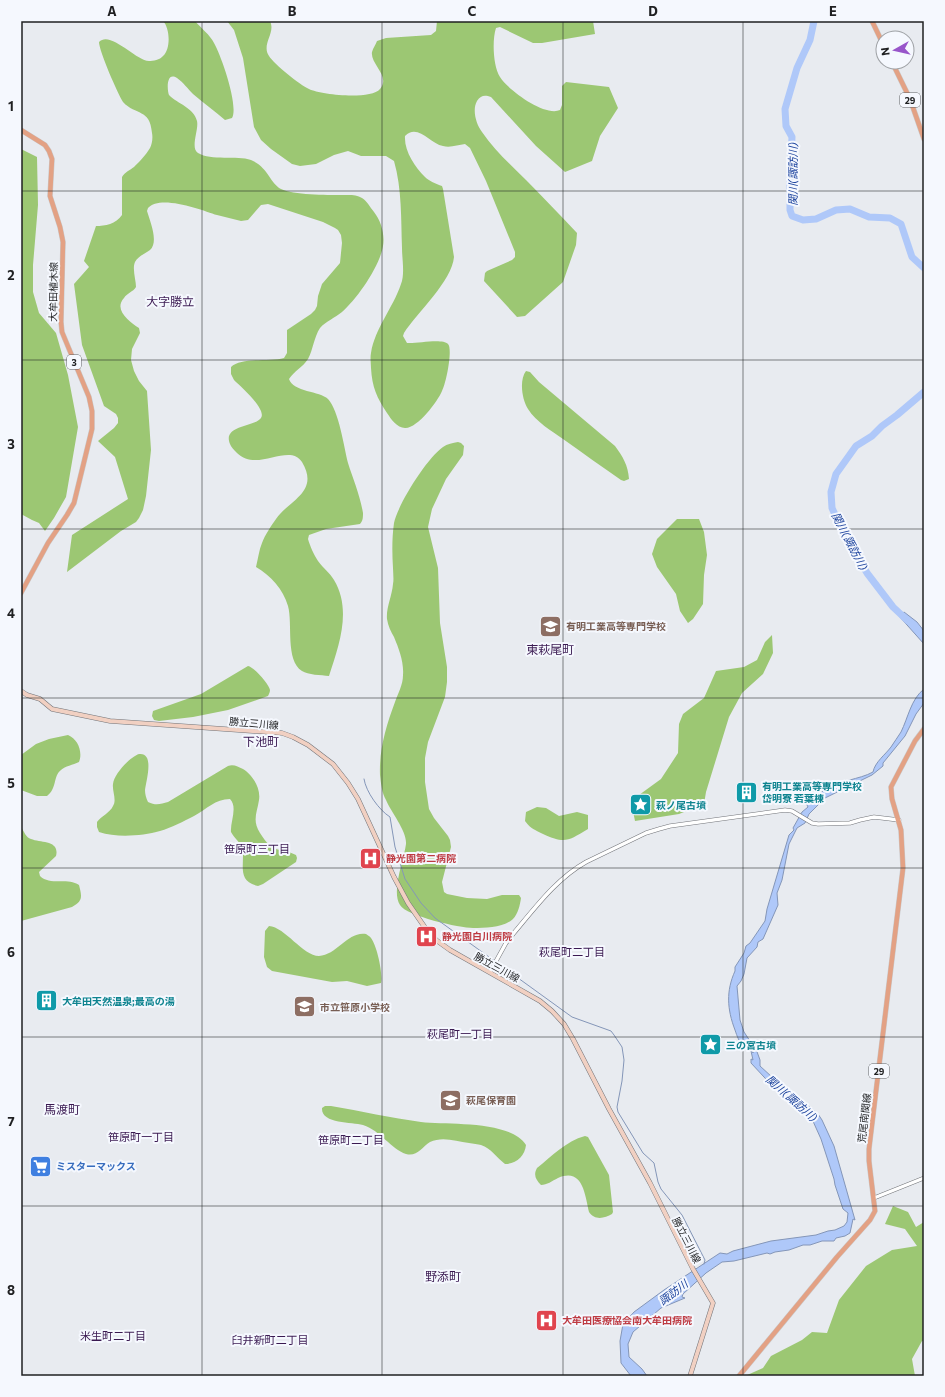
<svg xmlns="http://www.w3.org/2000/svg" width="945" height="1397" viewBox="0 0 945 1397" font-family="Commissioner,'Noto Sans JP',sans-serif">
<rect width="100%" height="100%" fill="#e8ebf0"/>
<path fill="#9cc773" d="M 163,21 L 195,21 C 201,28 210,35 214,43 C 221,55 239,106 232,118 L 225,120 C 215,111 203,103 193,94 C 188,89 183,82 177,78 C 166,71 167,90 169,95 C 178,104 194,108 197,121 C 199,130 190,148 198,153 C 211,161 237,155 251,160 C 268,167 270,183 281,189 C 293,195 327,195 341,195 C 348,195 356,194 362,198 C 367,201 370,207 374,212 C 381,221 385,234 383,246 C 380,266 357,299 342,312 C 335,318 326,321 320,328 C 314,337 313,350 308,359 C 303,367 294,371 289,379 C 293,392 320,391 328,399 C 339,411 344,447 348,463 C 353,479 360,495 363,513 C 363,517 363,521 360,524 L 326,529 L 309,535 L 308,539 C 310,546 314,555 318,561 C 323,568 330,573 334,580 C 352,610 339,645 329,676 C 321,675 308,675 302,671 C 285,660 293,624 288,606 C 283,589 271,576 256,567 C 258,559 259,550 262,543 C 265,535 271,526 276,519 C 289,500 320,492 302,462 C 289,442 257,473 237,453 C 234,450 231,447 230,444 C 222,425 255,427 261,418 C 267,409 240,386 234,380 L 231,374 L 231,367 C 241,357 270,362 284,358 L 287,353 L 287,330 L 311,314 L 315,310 L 317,306 L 318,296 L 322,284 L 340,263 L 342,243 L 341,235 L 338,230 L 335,228 L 323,222 L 268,204 L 261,205 L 248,220 L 241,221 C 233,219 225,217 217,215 C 202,210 160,194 148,208 L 147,211 C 150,221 159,242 150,250 C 145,254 138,256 135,262 C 132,269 136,280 136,287 C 133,292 127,293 124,298 C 113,310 130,322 139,328 L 140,333 L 132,349 L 131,360 L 134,371 L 139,381 L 147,391 L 151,450 L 146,496 L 143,510 L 139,518 L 136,522 L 121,531 L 67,572 L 72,535 L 128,499 L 115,457 L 98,441 L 114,428 L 118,423 L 118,418 L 116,414 L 104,406 L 82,345 L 74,284 L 89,267 L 84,261 L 96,226 C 105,226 116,224 122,215 L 122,177 C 125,172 130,170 134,167 C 139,162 146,155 150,148 C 152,144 153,138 152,133 C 150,108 136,116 123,102 C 118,94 99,51 99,42 C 110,30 135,60 149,61 C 153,61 160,60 163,56 C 171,49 170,28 163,21 Z
M 227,21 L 270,21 C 276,33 261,44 269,56 C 274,64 300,85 309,89 C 321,95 371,100 380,89 C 391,76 370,64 372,52 C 373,48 376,44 377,41 L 386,38 L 431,35 L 436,31 L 437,21 L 593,21 L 595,34 L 542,43 L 533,43 L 500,27 L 496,28 C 492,40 493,66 500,77 C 508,90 545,117 560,110 L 562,105 L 562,86 L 566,82 L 609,87 L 618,108 L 600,136 L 592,161 L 565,172 L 536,146 L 491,97 C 485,95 481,95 477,101 C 472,110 476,124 482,132 C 494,150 511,165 526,180 C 543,197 560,215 577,233 L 576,245 L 563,282 L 525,316 L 517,317 L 484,281 L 485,273 L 487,271 L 512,260 L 515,257 L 515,252 L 486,181 L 470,148 L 465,144 C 458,145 450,148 443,146 C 430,144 418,123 405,136 C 404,151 415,167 425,177 C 429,181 436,184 442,186 L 443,189 L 454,257 C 452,281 417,313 404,333 L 403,336 L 407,343 C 416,344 442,338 448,344 C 453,349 446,384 442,391 C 438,401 417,429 405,428 C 397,428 391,419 387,413 C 377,398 372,387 371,368 C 371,364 370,358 371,353 C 375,328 393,308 401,284 C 405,274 402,259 402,248 C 401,219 402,189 394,161 L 386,156 L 361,156 L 348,151 L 334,155 L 316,164 L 300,166 L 292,164 L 271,149 L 261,140 L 254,127 L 243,58 L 234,30 Z
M 21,149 L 37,157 L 38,205 L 33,265 L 33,292 L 39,313 L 56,333 L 68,375 L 78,427 L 66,497 L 54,518 L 45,531 L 39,523 L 32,520 L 21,514 Z
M 526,371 L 530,372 L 539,382 L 615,446 C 623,457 628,465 629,479 L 624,481 L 621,480 C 602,467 583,453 563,439 C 552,431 536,422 528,409 C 522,400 519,380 526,371 Z
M 458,442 L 461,443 L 464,446 L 463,455 L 446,479 L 432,509 L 428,527 L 438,568 L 440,623 L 447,667 L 447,682 L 445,697 L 428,742 L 425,758 L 425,782 L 429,809 L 434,818 L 448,836 L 450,840 L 451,847 L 442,882 L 444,892 L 447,894 L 467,898 L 487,899 L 502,895 L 519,895 L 521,898 C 520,905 518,914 513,919 C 503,928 486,928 473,928 C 460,928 406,916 400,905 C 391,891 404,860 406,844 C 407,831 391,812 386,800 C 382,793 381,784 380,775 C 379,750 386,726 395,702 C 398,693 403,685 403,675 C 404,662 399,649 394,637 C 391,632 388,626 387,619 C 386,608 392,596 393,584 C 394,579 393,573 393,568 C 392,553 392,537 394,523 C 398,504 427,458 443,447 C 447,444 453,443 458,442 Z
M 677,519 L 699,519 L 704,532 L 707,555 L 704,575 L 703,604 L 693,619 L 688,623 L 680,611 L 676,594 L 657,567 L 652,554 L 657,539 Z
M 772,635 L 773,653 L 763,674 L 742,693 L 729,717 L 706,792 L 704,804 L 679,814 L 635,821 L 632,806 L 639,795 L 661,779 L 678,753 L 679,724 L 683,714 L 704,698 L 716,671 L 744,667 L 757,660 L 765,642 Z
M 248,666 C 254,667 269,684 270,690 C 270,692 269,694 268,696 L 228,710 L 193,717 L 159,721 L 154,720 L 152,716 L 153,711 L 201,694 Z
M 68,735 C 78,739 83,752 79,762 C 73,765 65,766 61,770 C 53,776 57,789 47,796 L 37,796 L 21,790 L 21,755 L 36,744 L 49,739 Z
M 139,754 C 155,752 146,781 145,790 C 145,794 146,798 148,802 C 156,806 161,804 168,802 L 228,766 C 234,764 238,767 243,769 C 253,775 261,789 259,800 C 257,813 252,820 260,833 C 274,855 277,846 296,855 L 297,858 L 296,862 L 263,884 L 258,886 C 235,881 246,862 242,847 C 239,841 234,838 231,832 C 230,822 238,807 230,799 C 215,799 207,809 194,816 C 184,821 171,828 160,831 C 142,836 117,838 99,832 L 97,827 L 97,822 C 101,816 110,813 113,806 C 117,800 112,791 113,784 C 114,774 130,757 139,754 Z
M 537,807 L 546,808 L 559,816 L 577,812 L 588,815 L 588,829 C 568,841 565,844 543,834 C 534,829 532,830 525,821 L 526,812 Z
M 21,827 C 24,831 26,838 31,839 C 41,843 60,840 56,856 L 39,872 L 40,876 C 50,886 67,877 79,885 C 82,897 83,901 72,907 L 21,921 Z
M 269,926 C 285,927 303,956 319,956 C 337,955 348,931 366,934 C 367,935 370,936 371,938 C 377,946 383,973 381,983 L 367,986 L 347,981 L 332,982 L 272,971 L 267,967 L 264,957 L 265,931 Z
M 325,1106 L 331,1106 C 361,1111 391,1118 421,1122 C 448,1125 510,1120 526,1145 C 525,1156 516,1164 505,1164 C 497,1158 491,1148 481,1145 C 478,1144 473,1144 469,1143 C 456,1141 442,1136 430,1142 C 422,1147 417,1157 406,1154 C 391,1149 381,1131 363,1125 C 352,1122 321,1124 322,1108 Z
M 585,1136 L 588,1137 L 609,1175 L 613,1212 L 612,1214 C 605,1218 595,1221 589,1212 C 585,1195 583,1167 558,1178 C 552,1181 547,1185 541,1185 C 536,1180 533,1175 537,1168 C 551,1157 566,1141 585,1136 Z
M 893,1206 L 908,1212 L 916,1227 L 924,1222 L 924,1341 L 922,1341 L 912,1359 L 915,1376 L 745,1376 L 763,1368 L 771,1356 L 802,1340 L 812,1332 L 827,1333 L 839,1300 L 866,1266 L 892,1250 L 917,1246 L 905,1229 L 885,1224 Z"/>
<path fill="#afc8f9" stroke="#8496b8" d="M 904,612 L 917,622 L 924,631 L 924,644 L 899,616 Z
M 924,689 L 924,703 L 916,714 L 905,736 L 883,763 L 883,766 L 872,775 L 825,798 L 809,814 L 805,823 L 797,828 L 789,844 L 782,880 L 777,893 L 778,905 L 763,939 L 758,942 L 757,947 L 747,958 L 744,974 L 741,981 L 737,986 L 740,1020 L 744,1032 L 752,1044 L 748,1045 L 753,1053 L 754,1049 L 756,1049 L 760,1060 L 760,1066 L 772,1077 L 780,1082 L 789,1092 L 810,1107 L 818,1114 L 822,1120 L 834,1146 L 855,1220 L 853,1219 L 850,1233 L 845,1236 L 836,1238 L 834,1241 L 822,1241 L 810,1245 L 803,1245 L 789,1250 L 775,1252 L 770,1254 L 767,1253 L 734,1261 L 722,1262 L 706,1273 L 683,1294 L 682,1297 L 685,1298 L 661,1308 L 633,1332 L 628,1344 L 629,1357 L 642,1369 L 647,1376 L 631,1376 L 621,1363 L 620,1341 L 623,1324 L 634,1312 L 664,1290 L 720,1253 L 727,1254 L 733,1251 L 771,1241 L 816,1235 L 828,1231 L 835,1230 L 844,1226 L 847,1222 L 848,1213 L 843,1209 L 835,1185 L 834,1179 L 821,1139 L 812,1119 L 799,1107 L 777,1091 L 751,1063 L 751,1059 L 753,1060 L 751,1051 C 749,1049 745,1048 744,1047 C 739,1042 737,1036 735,1030 C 727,1009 726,991 735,971 L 735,967 L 744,953 L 746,946 L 750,943 L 765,921 L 767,909 L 789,835 L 794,830 L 793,828 L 802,812 L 808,807 L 806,803 L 809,804 L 824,790 L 829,792 C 839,779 859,780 873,772 C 875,762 885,755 891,747 C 894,742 898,737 901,732 C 908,718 911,699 924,689 Z"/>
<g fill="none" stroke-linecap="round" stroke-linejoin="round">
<path stroke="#8496b8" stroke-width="1" d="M 922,266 L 924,264
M 364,779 C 366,792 379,810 390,817 L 395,847 L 405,879 L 421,903 L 435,918 L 572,1017 L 611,1031 L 614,1035 L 622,1047 L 624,1060 L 622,1081 L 617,1107 L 618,1112 L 643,1153 L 654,1163 L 658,1182 L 661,1189 L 682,1215 L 705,1260 L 704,1264"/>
<path stroke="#afc8f9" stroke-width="7" d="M 814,21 L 810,40 L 797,68 L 785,109 L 786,126 L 792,137 L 790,177 L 790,210 L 792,216 L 803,220 L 816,219 L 836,210 L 850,209 L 869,217 L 890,218 L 901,224 L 912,257 L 924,268
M 908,621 L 893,607 L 867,573 L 843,532 L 832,508 L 831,492 L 836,474 L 856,446 L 872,436 L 882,426 L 897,415 L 924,392"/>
<defs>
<path id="tertiary" d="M 490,972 L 506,943 L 513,934 C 535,908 556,879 586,862 L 646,833 L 659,829 L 670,826 L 785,810 L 792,811 L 812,823 L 818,824 L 850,823 L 860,820 L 874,817 L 899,820
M 874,1198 L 924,1178"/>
<path id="secondary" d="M 21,691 L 27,695 L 40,699 L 52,709 L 110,721 L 282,733 L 293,737 L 308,745 L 333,764 L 348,783 L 358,799 L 394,877 L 408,903 L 426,929 L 436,940 L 450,950 L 540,1001 L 552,1011 L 564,1024 L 573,1039 L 609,1109 L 650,1183 L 693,1269 L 713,1303 L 690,1376"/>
<path id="primary" d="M 872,21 L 883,44
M 892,62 L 910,99 L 924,139
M 21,130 L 45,145 L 49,151 L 52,159 L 50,196 L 60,227 L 63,242 L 61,322 L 62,332 L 89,397 L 92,411 L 92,429 L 74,503 L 67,515 L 48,543 L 21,593
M 739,1376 L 837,1257 L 870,1220 L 875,1211 L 869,1161 L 869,1149 L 903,868 L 901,830 L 892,799 L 891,787 L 915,741 L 924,729"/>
</defs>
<use href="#tertiary" stroke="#727479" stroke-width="4.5"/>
<use href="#secondary" stroke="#727479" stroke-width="5"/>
<use href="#primary" stroke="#c9c9ca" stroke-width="5.5"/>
<use href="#tertiary" stroke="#fff" stroke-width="3.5"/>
<use href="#secondary" stroke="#f1d0c2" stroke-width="4"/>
<use href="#primary" stroke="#e3a184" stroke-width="4.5"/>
</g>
<path fill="none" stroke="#1f2022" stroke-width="1" stroke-opacity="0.55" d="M 202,21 L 202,1376M 382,21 L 382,1376M 563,21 L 563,1376M 743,21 L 743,1376M 21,191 L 924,191M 21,360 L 924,360M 21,529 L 924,529M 21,698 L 924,698M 21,868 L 924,868M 21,1037 L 924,1037M 21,1206 L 924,1206"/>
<defs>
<symbol id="school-square" viewBox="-11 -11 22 22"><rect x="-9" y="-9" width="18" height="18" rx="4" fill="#8d6e63" stroke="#f5f8fe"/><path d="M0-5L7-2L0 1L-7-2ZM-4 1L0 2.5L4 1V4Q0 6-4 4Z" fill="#fff"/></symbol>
<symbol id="building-square" viewBox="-11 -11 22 22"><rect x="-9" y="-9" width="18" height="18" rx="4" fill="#0f9aa8" stroke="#f5f8fe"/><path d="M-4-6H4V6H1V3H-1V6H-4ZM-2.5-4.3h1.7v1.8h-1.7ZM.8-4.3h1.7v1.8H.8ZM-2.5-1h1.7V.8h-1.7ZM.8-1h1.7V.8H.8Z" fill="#fff"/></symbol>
<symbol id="sight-square" viewBox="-11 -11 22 22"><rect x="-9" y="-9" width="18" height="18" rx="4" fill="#0f9aa8" stroke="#f5f8fe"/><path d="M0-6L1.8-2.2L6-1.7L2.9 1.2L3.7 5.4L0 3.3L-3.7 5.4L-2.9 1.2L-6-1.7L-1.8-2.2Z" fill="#fff"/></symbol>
<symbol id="hospital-square" viewBox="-11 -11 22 22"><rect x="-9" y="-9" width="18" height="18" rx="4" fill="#e0444e" stroke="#f5f8fe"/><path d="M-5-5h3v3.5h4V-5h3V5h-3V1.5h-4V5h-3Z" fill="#fff"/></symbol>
<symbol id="supermarket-square" viewBox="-11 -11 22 22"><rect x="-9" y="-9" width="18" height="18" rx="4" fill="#3f7fe0" stroke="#f5f8fe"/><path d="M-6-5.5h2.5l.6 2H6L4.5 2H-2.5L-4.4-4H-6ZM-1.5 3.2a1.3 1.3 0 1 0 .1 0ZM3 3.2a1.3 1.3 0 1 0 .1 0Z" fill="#fff"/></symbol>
</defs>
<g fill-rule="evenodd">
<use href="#school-square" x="538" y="614" width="25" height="25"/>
<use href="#building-square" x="734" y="780" width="25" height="25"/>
<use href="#sight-square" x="628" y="792" width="25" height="25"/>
<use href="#hospital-square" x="358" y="846" width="25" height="25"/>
<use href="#hospital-square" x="414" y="924" width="25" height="25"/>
<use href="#building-square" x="34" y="988" width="25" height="25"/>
<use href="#school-square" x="292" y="994" width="25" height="25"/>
<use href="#sight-square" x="698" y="1032" width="25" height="25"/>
<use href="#school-square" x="438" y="1088" width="25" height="25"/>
<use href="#supermarket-square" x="28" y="1154" width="25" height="25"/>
<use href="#hospital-square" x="534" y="1308" width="25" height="25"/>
</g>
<g text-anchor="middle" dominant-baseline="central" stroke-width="4" stroke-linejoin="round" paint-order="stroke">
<g fill="#f5f8fe" stroke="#5f6164" stroke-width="1">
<rect x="900" y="93" width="20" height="14" rx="3"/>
<rect x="67" y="355" width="14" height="14" rx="3"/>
<rect x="869" y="1064" width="20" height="14" rx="3"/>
</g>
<g font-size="9" font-weight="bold" fill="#1f2022">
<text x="910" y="100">29</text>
<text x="74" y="362">3</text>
<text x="879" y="1071">29</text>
</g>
<g font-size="10" fill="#1f2022" stroke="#f5f8fe">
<text transform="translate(53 292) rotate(-89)">大牟田植木線</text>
<text transform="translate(254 723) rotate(5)">勝立三川線</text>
<text transform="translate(497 967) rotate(29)">勝立三川線</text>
<text transform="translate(864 1118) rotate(-83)">荒尾南関線</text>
<text transform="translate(687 1240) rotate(63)">勝立三川線</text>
</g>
<g font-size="10" font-weight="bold" fill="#785e54" stroke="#f5f8fe" text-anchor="start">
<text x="566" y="626">有明工業高等専門学校</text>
<text x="320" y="1007">市立笹原小学校</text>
<text x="466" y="1100">萩尾保育園</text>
</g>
<g font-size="10" font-weight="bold" fill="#0d838f" stroke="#f5f8fe" text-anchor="start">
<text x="762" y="786">有明工業高等専門学校<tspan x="762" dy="12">岱明寮 若葉棟</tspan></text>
<text x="656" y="805">萩ノ尾古墳</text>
<text x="62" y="1001">大牟田天然温泉;最高の湯</text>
<text x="726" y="1045">三の宮古墳</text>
</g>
<g font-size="10" font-weight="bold" fill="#be3a42" stroke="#f5f8fe" text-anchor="start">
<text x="386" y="858">静光園第二病院</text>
<text x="442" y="936">静光園白川病院</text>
<text x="562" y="1320">大牟田医療協会南大牟田病院</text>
</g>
<g font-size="10" font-weight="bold" fill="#366cbe" stroke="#f5f8fe" text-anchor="start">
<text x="56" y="1166">ミスターマックス</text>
</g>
<g font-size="11" font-style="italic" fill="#1b429d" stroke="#f5f8fe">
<text transform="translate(792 174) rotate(-90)">関川(諏訪川)</text>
<text transform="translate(850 541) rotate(62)">関川(諏訪川)</text>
<text transform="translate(792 1098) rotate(41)">関川(諏訪川)</text>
<text transform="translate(673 1292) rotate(-37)">諏訪川</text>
</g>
<g font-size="11" fill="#3a1951" stroke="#f5f8fe">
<text x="257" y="848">笹原町三丁目</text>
<text x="572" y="951">萩尾町二丁目</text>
<text x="460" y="1033">萩尾町一丁目</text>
<text x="141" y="1136">笹原町一丁目</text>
<text x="351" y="1139">笹原町二丁目</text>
<text x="113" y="1335">米生町二丁目</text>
<text x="270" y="1339">臼井新町二丁目</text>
</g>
<g font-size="12" fill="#3a1951" stroke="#f5f8fe">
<text x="170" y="301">大字勝立</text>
<text x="550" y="649">東萩尾町</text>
<text x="261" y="741">下池町</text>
<text x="62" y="1109">馬渡町</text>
<text x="443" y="1276">野添町</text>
</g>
</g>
<rect width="945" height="1397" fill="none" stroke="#f5f8fe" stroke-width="44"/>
<g transform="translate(895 50) rotate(262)"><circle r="19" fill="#f5f8fe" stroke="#9fa2a6"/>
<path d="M0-3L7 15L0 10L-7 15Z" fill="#9855ca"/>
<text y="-6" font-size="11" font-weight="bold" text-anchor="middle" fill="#1f2022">N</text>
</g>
<rect x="22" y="22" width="901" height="1353" fill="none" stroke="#1f2022" stroke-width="1.5"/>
<g font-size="13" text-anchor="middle" font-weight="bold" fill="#1f2022">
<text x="112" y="16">A</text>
<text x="292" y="16">B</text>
<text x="472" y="16">C</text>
<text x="653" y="16">D</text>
<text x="833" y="16">E</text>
<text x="11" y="111">1</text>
<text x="11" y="280">2</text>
<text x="11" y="449">3</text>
<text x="11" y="618">4</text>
<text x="11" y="788">5</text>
<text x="11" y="957">6</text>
<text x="11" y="1126">7</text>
<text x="11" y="1295">8</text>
</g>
</svg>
